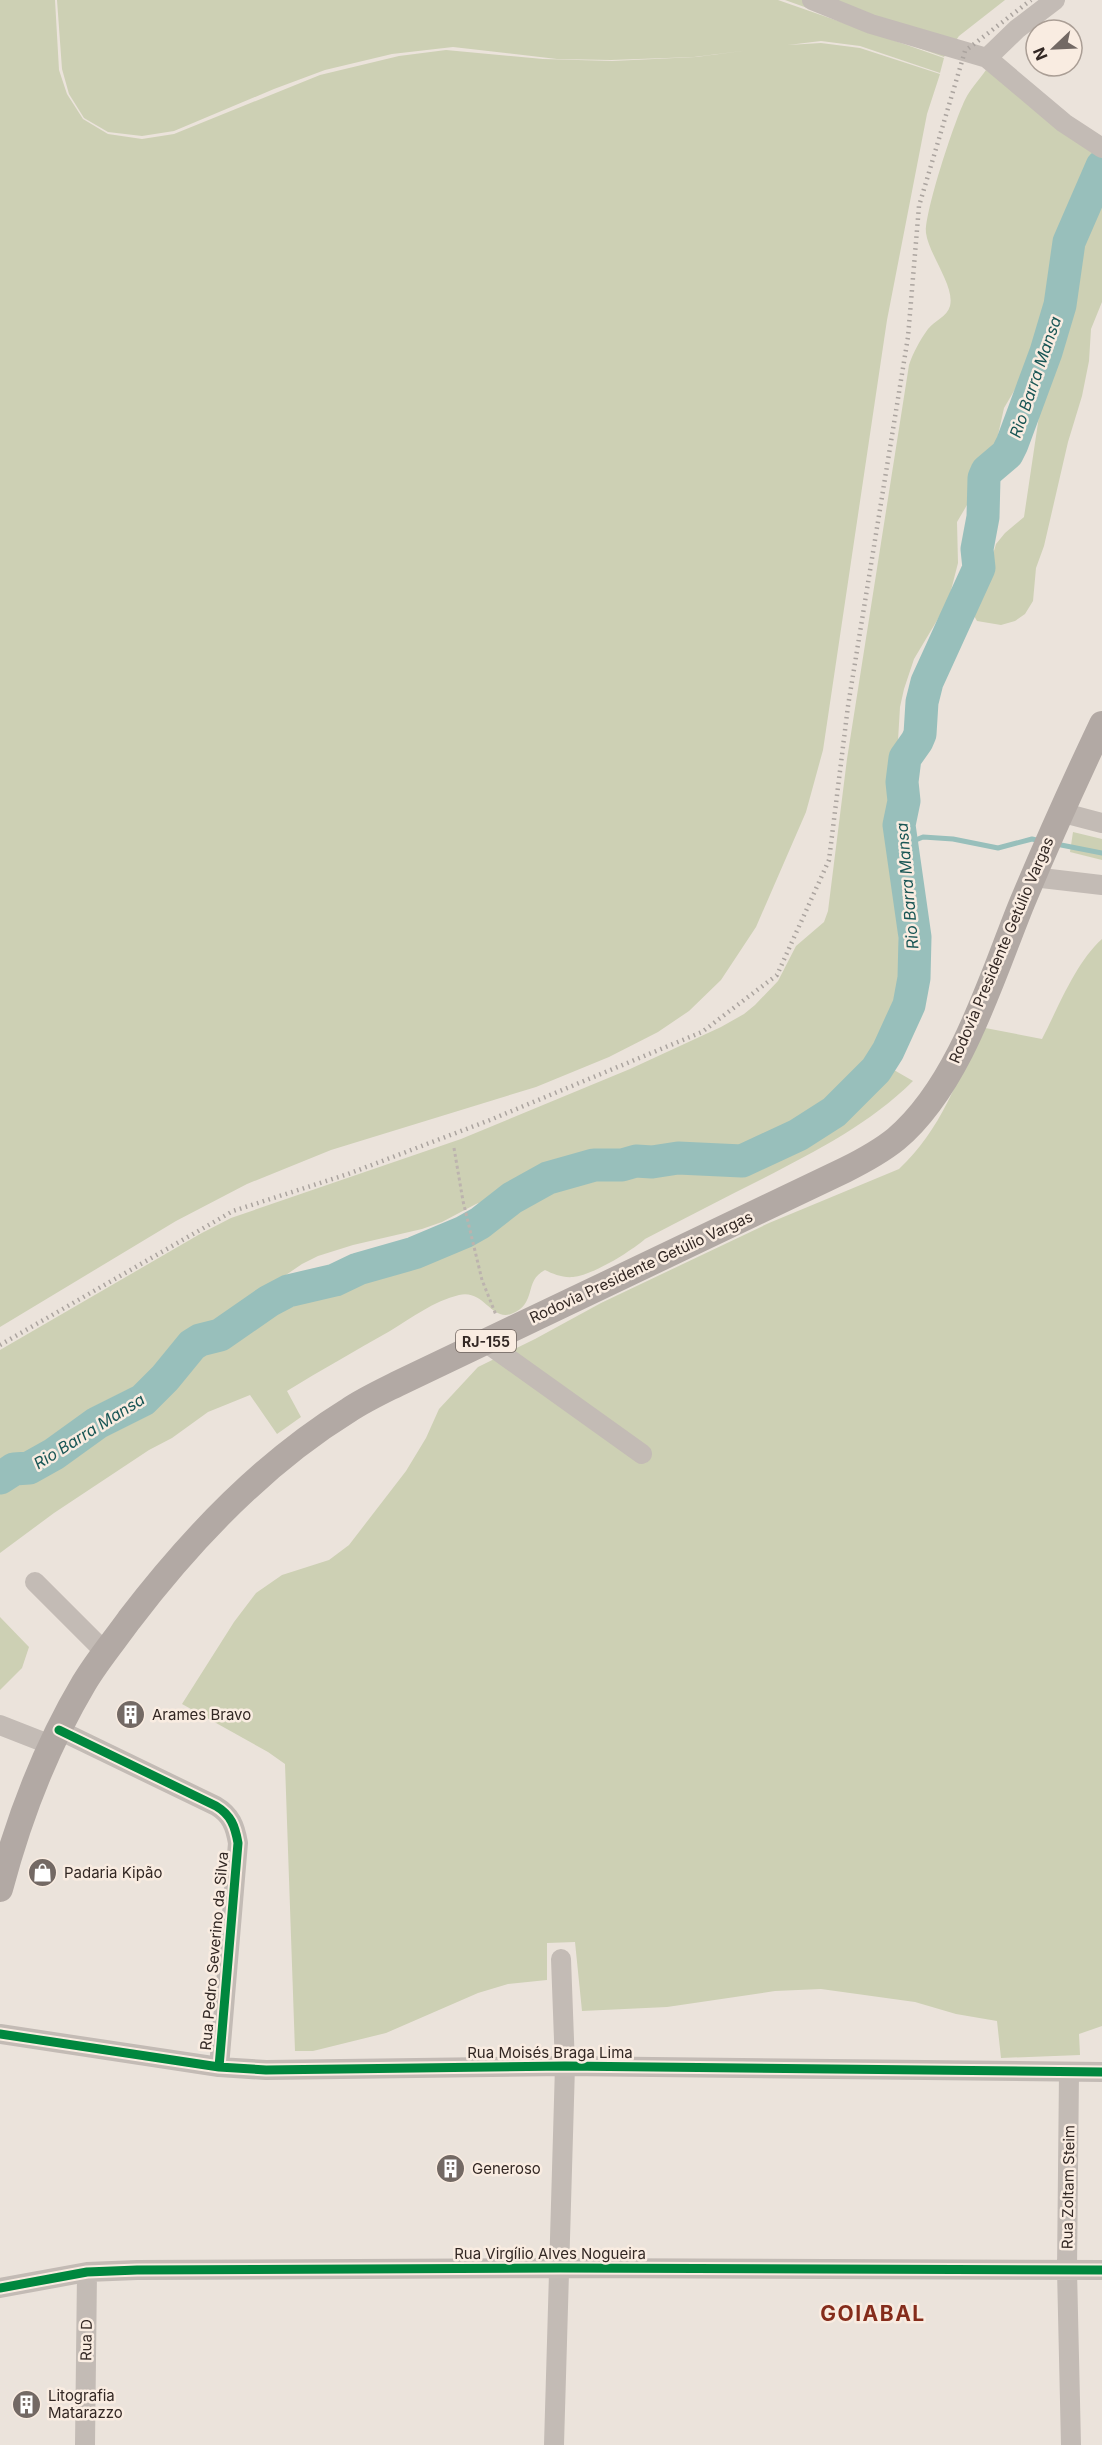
<svg xmlns="http://www.w3.org/2000/svg" width="1102" height="2445" viewBox="0 0 1102 2445" font-family="Inter,sans-serif">
<rect width="100%" height="100%" fill="#ebe3db"/>
<path fill="#cdd0b4" d="M 0,0 L 55,0 L 59,70 L 67,94 L 83,119 L 108,134 L 142,139 L 174,134 L 320,75 L 399,56 L 446,50 L 543,59 L 612,61 L 696,57 L 750,50 L 694,57 L 611,60 L 557,59 L 453,47 L 392,54 L 325,70 L 274,89 L 174,131 L 142,136 L 108,132 L 84,118 L 69,94 L 62,69 L 57,0 L 778,0 L 944,58 L 940,73 L 860,46 L 821,41 L 788,45 L 821,43 L 860,48 L 940,74 L 927,114 L 887,320 L 823,750 L 806,812 L 756,927 L 721,980 L 689,1011 L 658,1032 L 609,1057 L 536,1087 L 331,1150 L 247,1184 L 176,1221 L 0,1327 Z
M 785,0 L 1005,0 L 959,36 L 944,57 Z
M 986,70 L 1101,155 L 1064,224 L 1058,240 L 1051,308 L 1041,345 L 1004,408 L 996,444 L 978,472 L 977,488 L 957,522 L 958,563 L 948,602 L 914,659 L 904,689 L 900,707 L 895,791 L 900,984 L 892,1026 L 861,1069 L 820,1107 L 777,1137 L 759,1146 L 721,1151 L 650,1146 L 580,1154 L 548,1166 L 503,1194 L 476,1204 L 442,1222 L 422,1229 L 353,1245 L 318,1256 L 302,1264 L 245,1303 L 187,1335 L 169,1357 L 160,1375 L 150,1386 L 100,1410 L 72,1435 L 37,1458 L 0,1468 L 0,1350 L 200,1234 L 231,1218 L 461,1139 L 630,1069 L 721,1027 L 744,1014 L 755,1005 L 778,981 L 796,946 L 824,922 L 828,911 L 847,759 L 909,365 C 913,353 920,340 928,329 C 935,320 947,317 950,306 C 955,286 929,255 926,233 C 924,214 956,115 967,96 C 972,87 980,79 986,70 Z
M 1102,199 L 1102,302 L 1091,329 L 1089,361 L 1082,396 L 1068,442 L 1044,546 L 1036,568 L 1033,601 L 1025,614 L 1015,621 L 1001,625 L 977,621 L 973,614 L 974,603 L 984,585 L 996,544 L 1005,533 L 1024,517 L 1039,416 L 1050,378 L 1061,355 L 1062,322 L 1078,288 L 1083,243 L 1092,216 Z
M 1073,832 L 1102,839 L 1102,860 L 1070,852 Z
M 1102,939 L 1102,2026 L 1079,2034 L 1080,2055 L 1001,2058 L 997,2021 L 956,2014 L 915,2002 L 821,1989 L 775,1991 L 667,2007 L 582,2011 L 575,1942 L 547,1943 L 547,1980 L 508,1984 L 478,1993 L 386,2033 L 313,2051 L 295,2051 L 285,1764 L 268,1752 L 182,1704 L 234,1622 L 256,1593 L 282,1575 L 329,1560 L 349,1545 L 406,1471 L 426,1438 L 439,1409 L 478,1367 L 535,1339 L 601,1303 L 769,1223 L 899,1169 C 941,1130 959,1078 980,1027 L 1042,1039 C 1058,1008 1076,962 1102,939 Z
M 912,1022 L 894,1070 L 913,1081 C 871,1123 816,1151 764,1178 C 724,1198 685,1218 645,1239 C 630,1252 593,1275 573,1277 C 563,1278 553,1274 545,1270 C 523,1281 538,1304 511,1314 C 491,1321 484,1289 459,1295 C 434,1301 411,1318 390,1331 C 355,1351 321,1370 287,1391 L 301,1417 L 277,1434 L 250,1395 L 208,1412 L 172,1438 L 149,1450 L 54,1513 L 0,1553 L 0,1493 L 154,1397 L 173,1381 L 192,1354 L 228,1342 L 285,1310 L 314,1297 L 466,1244 L 487,1233 L 550,1187 L 563,1182 L 589,1177 L 647,1172 L 709,1171 L 753,1166 L 774,1160 L 827,1130 L 855,1109 L 886,1069 Z
M 0,1617 L 29,1647 L 22,1668 L 0,1690 Z"/>
<g fill="none" stroke-linecap="round" stroke-linejoin="round">
<path stroke="#98bfbb" stroke-width="5" d="M 1056,844 L 1102,853
M 901,846 L 923,837 L 953,839 L 998,848 L 1032,839 L 1041,841"/>
<path stroke="#98bfbb" stroke-width="33" d="M 0,1478 L 14,1469 L 29,1468 L 54,1454 L 97,1423 L 143,1400 L 165,1378 L 192,1345 L 200,1340 L 220,1335 L 269,1301 L 288,1291 L 335,1280 L 358,1269 L 414,1253 L 464,1232 L 480,1223 L 512,1198 L 548,1178 L 594,1165 L 622,1165 L 636,1161 L 652,1162 L 678,1158 L 742,1161 L 798,1135 L 834,1112 L 876,1070 L 888,1051 L 909,1005 L 914,978 L 915,937 L 899,825 L 904,801 L 902,782 L 905,758 L 917,741 L 920,734 L 922,702 L 927,682 L 979,568 L 977,549 L 983,517 L 984,478 L 987,471 L 1007,454 L 1012,444 L 1046,352 L 1060,305 L 1069,242 L 1102,166"/>
<path stroke="#bcb3ae" stroke-width="3" stroke-dasharray="3 3" stroke-linecap="butt" d="M 454,1148 L 463,1201 L 482,1280 L 496,1315"/>
<path stroke="#c3bbb5" stroke-width="20" d="M 812,0 L 871,24 L 987,58 L 1064,123 L 1102,148
M 987,58 L 1017,29 L 1055,0
M 1060,812 L 1102,823
M 1033,877 L 1102,885
M 484,1341 L 642,1454
M 35,1582 L 105,1652
M 0,1725 L 51,1745
M 59,1730 L 216,1806 C 231,1815 235,1826 238,1843 L 219,2067
M 0,2034 L 219,2067 L 266,2070 L 565,2066 L 1102,2072
M 1069,2072 L 1067,2270 L 1071,2445
M 0,2288 L 87,2272 L 137,2270 L 560,2268 L 1102,2270
M 85,2445 L 87,2272
M 554,2445 L 565,2066 L 561,1959"/>
<path stroke="#b2a9a4" stroke-width="26" d="M 0,1889 C 19,1817 46,1747 84,1683 C 97,1661 114,1641 129,1620 C 190,1540 263,1463 349,1410 C 364,1400 381,1392 397,1384 L 845,1170 C 863,1161 880,1152 896,1139 C 960,1085 991,979 1022,903 C 1047,843 1074,783 1102,724"/>
<path stroke="#aba49f" stroke-width="4.5" stroke-dasharray="1.5 4.5" stroke-linecap="butt" d="M 0,1345 L 233,1211 L 348,1174 L 490,1120 L 702,1032 L 777,975 L 829,860 L 848,706 L 908,337 L 919,206 L 965,51 L 1031,0"/>
<defs>
<path id="cycleway" d="M 59,1730 L 216,1806 C 231,1815 235,1826 238,1843 L 219,2067
M 0,2034 L 219,2067 L 266,2070 L 565,2066 L 1102,2072
M 0,2288 L 87,2272 L 137,2270 L 560,2268 L 1102,2270"/>
</defs>
<use href="#cycleway" stroke="#f9ece1" stroke-width="13"/>
<use href="#cycleway" stroke="#00873e" stroke-width="9"/>
</g>
<defs>
<symbol id="building-disc" viewBox="-11 -11 22 22"><circle r="9.5" fill="#736964" stroke="#f9ece1"/><path d="M-4-6H4V6H1V3H-1V6H-4ZM-2.5-4.3h1.7v1.8h-1.7ZM.8-4.3h1.7v1.8H.8ZM-2.5-1h1.7V.8h-1.7ZM.8-1h1.7V.8H.8Z" fill="#fff"/></symbol>
<symbol id="shop-disc" viewBox="-11 -11 22 22"><circle r="9.5" fill="#736964" stroke="#f9ece1"/><path d="M-5-2.5h2.3a2.7 3.5 0 0 1 5.4 0H5L5.5 6h-11ZM-1.5-2.5h3a1.5 2.3 0 0 0-3 0Z" fill="#fff"/></symbol>
</defs>
<g fill-rule="evenodd">
<use href="#building-disc" x="114" y="1698" width="33" height="33"/>
<use href="#shop-disc" x="26" y="1856" width="33" height="33"/>
<use href="#building-disc" x="434" y="2152" width="33" height="33"/>
<use href="#building-disc" x="10" y="2388" width="33" height="33"/>
</g>
<g text-anchor="middle" dominant-baseline="central" stroke-width="5" stroke-linejoin="round" paint-order="stroke">
<rect fill="#f9ece1" stroke="#6e635d" stroke-width="1.5" x="456" y="1330" width="60" height="22" rx="4.5"/>
<g font-size="14" font-weight="bold" fill="#332824">
<text x="486" y="1341">RJ-155</text>
</g>
<g font-size="15" fill="#332824" stroke="#f9ece1">
<text transform="translate(1001 950) rotate(-67)">Rodovia Presidente Getúlio Vargas</text>
<text transform="translate(641 1267) rotate(-25)">Rodovia Presidente Getúlio Vargas</text>
<text transform="translate(214 1951) rotate(-85)">Rua Pedro Severino da Silva</text>
<text x="550" y="2052">Rua Moisés Braga Lima</text>
<text transform="translate(1068 2187) rotate(-89)">Rua Zoltam Steim</text>
<text x="550" y="2253">Rua Virgílio Alves Nogueira</text>
<text transform="translate(86 2340) rotate(-89)">Rua D</text>
</g>
<g font-size="15" fill="#332824" stroke="#f9ece1" text-anchor="start">
<text x="152" y="1714">Arames Bravo</text>
<text x="64" y="1872">Padaria Kipão</text>
<text x="472" y="2168">Generoso</text>
<text x="48" y="2395">Litografia<tspan x="48" dy="17">Matarazzo</tspan></text>
</g>
<g font-size="16" font-style="italic" fill="#195655" stroke="#f9ece1">
<text transform="translate(1035 377) rotate(-71)">Rio Barra Mansa</text>
<text transform="translate(907 886) rotate(-95)">Rio Barra Mansa</text>
<text transform="translate(89 1431) rotate(-32)">Rio Barra Mansa</text>
</g>
<g font-size="21" font-weight="bold" letter-spacing="1.5" fill="#852c1b" stroke="#f9ece1">
<text x="873" y="2313">GOIABAL</text>
</g>
</g>
<g transform="translate(1054 48) rotate(247)"><circle r="28" fill="#f9ece1" stroke="#aa9e95" stroke-width="1.5"/>
<path d="M0-4.5L10 22L0 15L-10 22Z" fill="#736964"/>
<text y="-9" font-size="16" font-weight="bold" text-anchor="middle" fill="#332824">N</text>
</g>
</svg>
